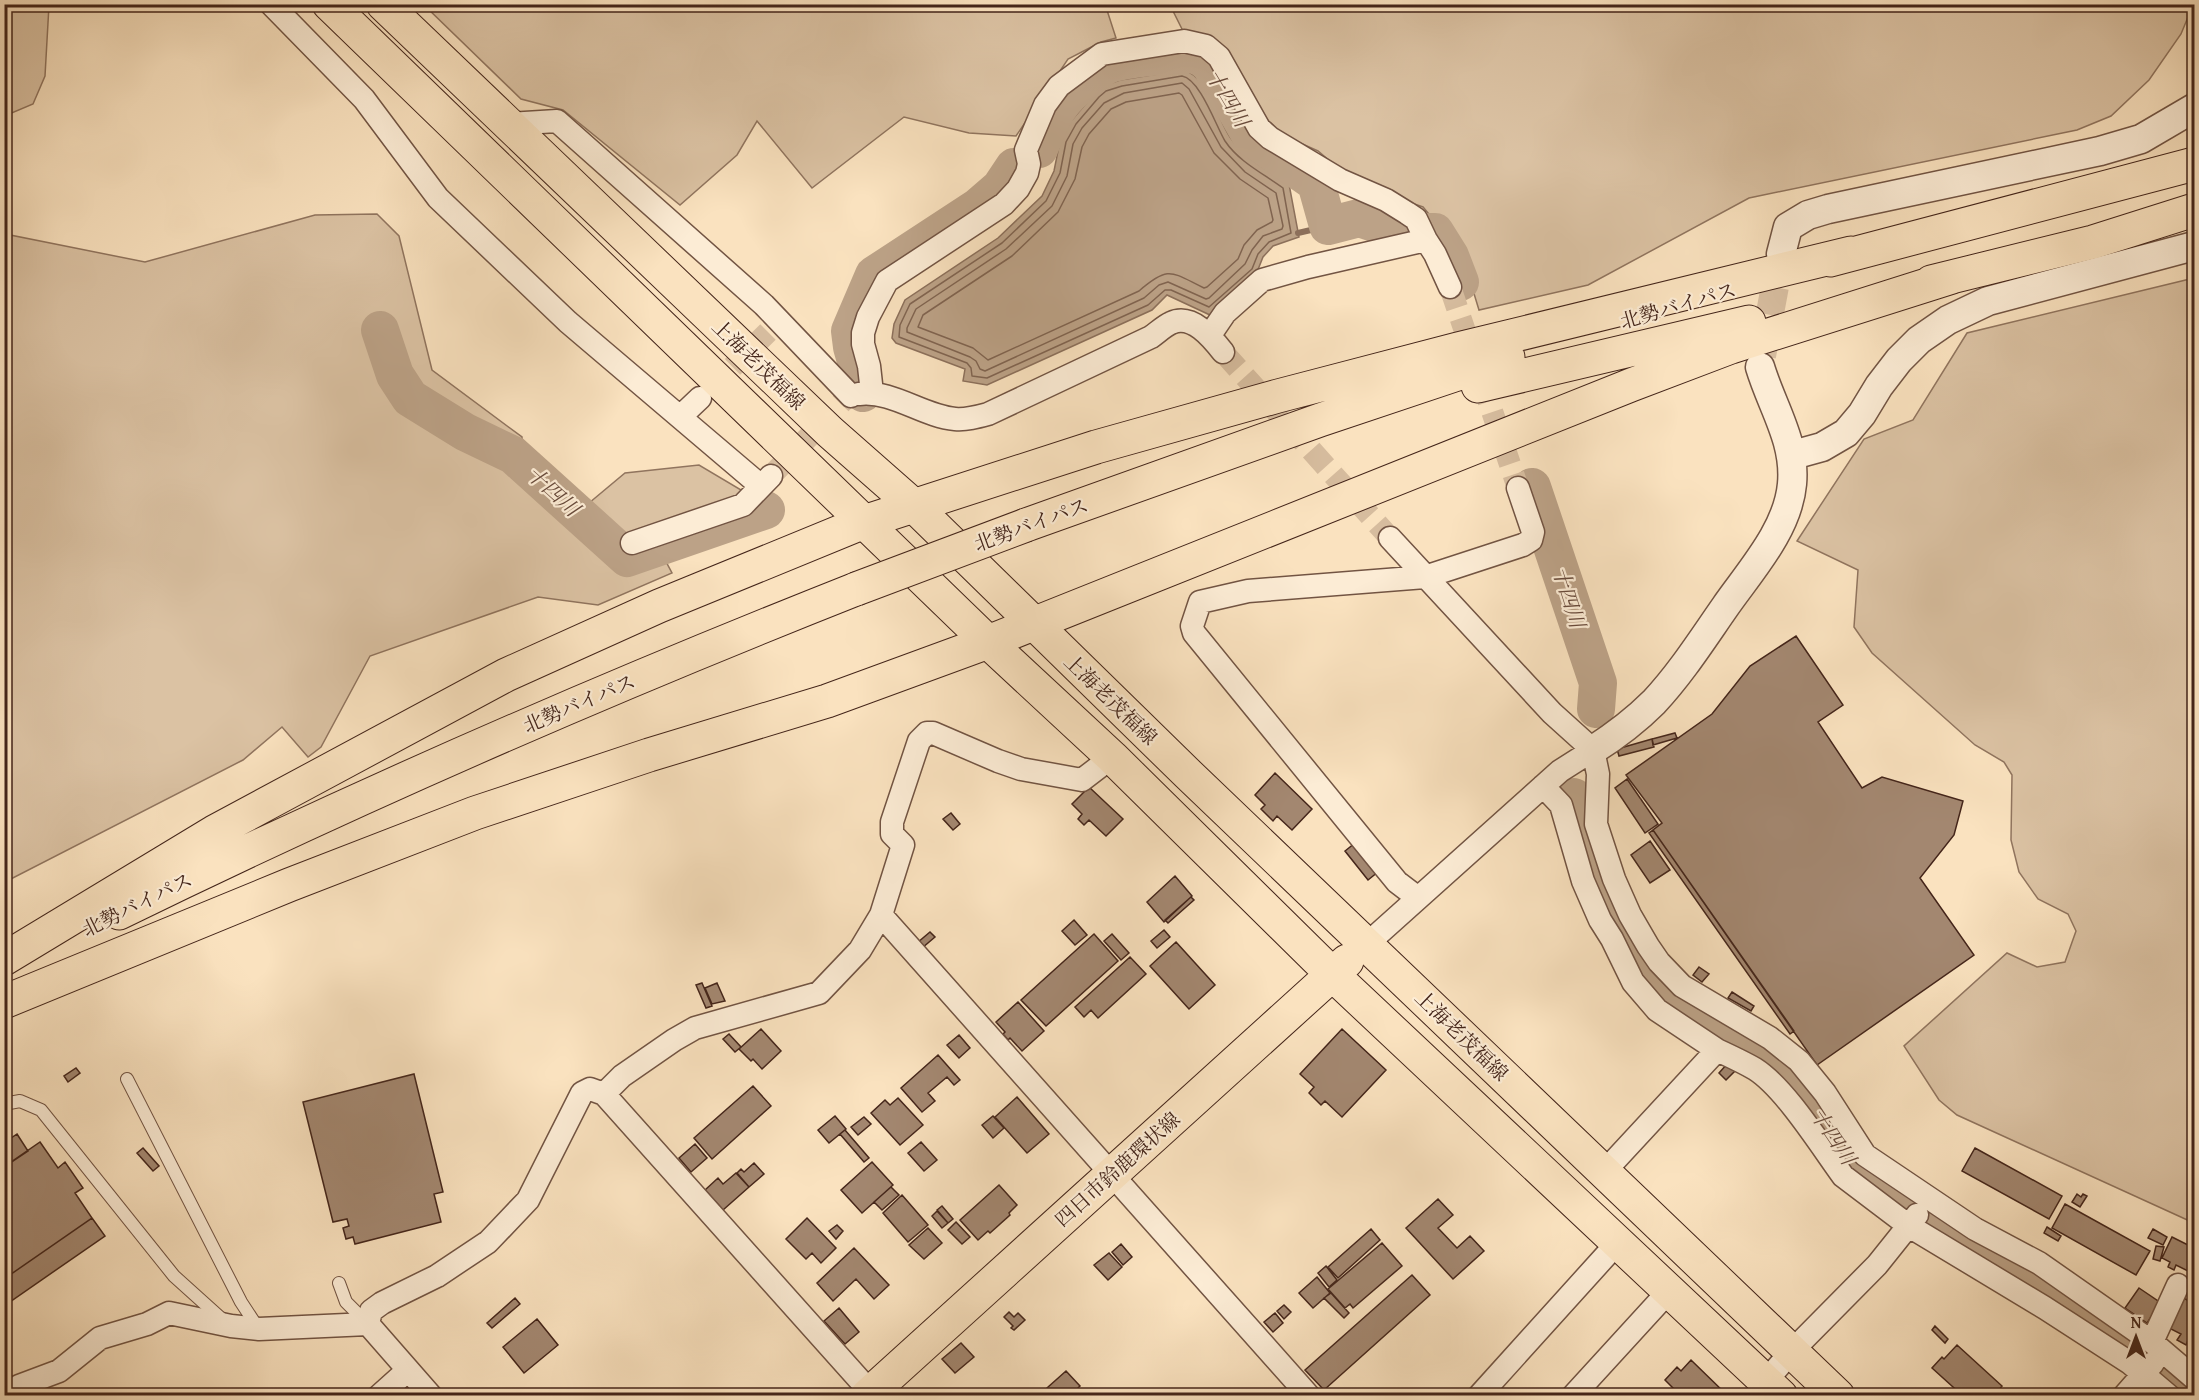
<svg xmlns="http://www.w3.org/2000/svg" width="2199" height="1400" viewBox="0 0 2199 1400" font-family="'Gentium Book Plus','Noto Serif JP',serif">
<rect width="100%" height="100%" fill="#fae2bf"/>
<filter id="stains"><feTurbulence type="fractalNoise" baseFrequency=".00333" numOctaves="4"/><feColorMatrix values="0 0 0 0 .2 0 0 0 0 .09 0 0 0 0 .02 0 0 0 .5 -.17"/></filter>
<radialGradient id="worn" r=".72"><stop offset=".6" stop-color="#630" stop-opacity="0"/><stop offset="1" stop-color="#630" stop-opacity=".3"/></radialGradient>
<path fill="#dbc2a3" stroke="#90745e" stroke-width="1.5" d="M 5,4 L 49,5 L 45,76 L 33,104 L 7,115 L 4,114 Z
M 1105,4 L 1116,38 L 1101,42 L 1068,59 L 1016,136 L 969,133 L 904,117 L 812,188 L 757,121 L 737,155 L 680,205 L 563,110 L 521,99 L 424,5 Z
M 1170,5 L 2193,5 L 2181,34 L 2149,80 L 2111,116 L 2077,130 L 1749,198 L 1588,285 L 1479,310 L 1462,254 L 1423,207 L 1376,191 L 1345,174 L 1318,151 L 1282,135 L 1183,31 Z
M 377,214 L 399,236 L 432,370 L 522,437 L 522,452 L 559,498 L 589,503 L 625,473 L 699,465 L 763,503 L 663,556 L 672,573 L 598,605 L 538,597 L 370,656 L 321,747 L 308,757 L 282,727 L 243,760 L 5,882 L 5,234 L 145,262 L 315,215 Z
M 2194,278 L 2194,1223 L 1957,1115 L 1939,1100 L 1904,1046 L 2007,953 L 2037,967 L 2065,962 L 2076,931 L 2068,914 L 2038,899 L 2019,872 L 2011,840 L 2012,775 L 2004,762 L 1975,745 L 1872,653 L 1854,627 L 1858,570 L 1797,541 L 1864,439 L 1913,420 L 1967,333 Z"/>
<path fill="#bca287" stroke="#8c705b" stroke-width="1.5" d="M 1183,70 C 1206,74 1218,119 1230,137 C 1244,158 1269,171 1289,184 L 1299,237 L 1273,246 L 1263,257 L 1257,272 L 1210,315 L 1167,295 L 1152,310 L 987,385 L 963,381 L 965,369 L 896,343 L 892,338 L 894,324 L 905,300 L 998,238 L 1042,196 L 1054,171 L 1060,141 L 1071,121 L 1095,93 L 1103,86 L 1120,80 Z"/>
<g fill="none" stroke-linecap="round" stroke-linejoin="round">
<path stroke="#806450" stroke-width="1.5" d="M 1182,76 C 1200,79 1216,126 1225,141 C 1239,162 1264,174 1283,188 L 1291,233 L 1269,242 L 1258,254 L 1252,269 L 1209,307 L 1171,290 L 1165,290 L 1148,305 L 987,378 L 972,376 L 971,368 L 967,363 L 899,337 L 900,325 L 910,304 L 1002,243 L 1046,201 L 1060,173 L 1066,142 L 1076,124 L 1099,97 L 1106,91 L 1122,86 Z
M 1182,83 L 1189,89 L 1221,147 L 1245,172 L 1276,193 L 1283,226 L 1282,229 L 1263,236 L 1252,250 L 1245,264 L 1209,298 L 1206,299 L 1168,282 L 1159,285 L 1144,298 L 985,371 L 980,369 L 976,361 L 970,357 L 907,332 L 907,328 L 916,309 L 1006,249 L 1052,206 L 1067,176 L 1073,144 L 1082,128 L 1104,103 L 1124,93 Z
M 1179,93 L 1182,95 L 1214,153 L 1240,179 L 1268,198 L 1273,220 L 1272,222 L 1257,230 L 1244,245 L 1238,259 L 1207,287 L 1204,288 C 1171,272 1169,265 1139,291 L 988,360 L 973,348 L 918,327 L 923,315 L 1012,256 L 1058,212 L 1075,179 L 1082,147 L 1089,134 L 1111,109 L 1126,102 Z"/>
<path stroke="#8c705b" stroke-width="6" d="M 1298,233 L 1328,226"/>
<path stroke="#bca287" stroke-width="38" d="M 1039,149 C 1053,114 1058,101 1089,78 C 1096,72 1104,66 1113,63 C 1129,59 1147,57 1164,56 C 1182,54 1198,50 1211,66 L 1252,138 L 1316,183 L 1328,226 L 1359,218 L 1395,230 L 1412,231
M 1431,232 L 1435,232 L 1450,256 L 1460,282
M 380,330 L 395,375 L 410,398 L 465,432 L 513,455 L 627,558 L 766,510
M 863,393 L 862,382 L 852,347 L 850,331 L 874,275 L 978,207 L 1000,188 L 1014,167
M 1532,487 L 1598,683 L 1596,709
M 1574,797 L 1590,859 L 1600,890 L 1616,923 L 1651,978 L 1673,1002 L 1714,1028 L 1771,1060 L 1783,1070 L 1830,1127 L 1853,1168 L 1865,1178 L 1929,1222 L 2031,1281 L 2144,1356 L 2188,1396"/>
</g>
<path fill="#a38770" stroke="#44251a" stroke-width="1.5" d="M 1796,636 L 1843,705 L 1818,722 L 1862,788 L 1882,777 L 1963,801 L 1954,835 L 1920,878 L 1974,955 L 1817,1065 L 1653,830 L 1662,823 L 1626,775 L 1712,714 L 1750,666 Z
M 1675,733 L 1677,738 L 1653,745 L 1652,739 Z
M 1652,739 L 1654,747 L 1619,756 L 1617,749 Z
M 1275,773 L 1312,809 L 1292,830 L 1277,816 L 1273,821 L 1261,809 L 1265,805 L 1255,795 Z
M 1627,779 L 1658,824 L 1645,833 L 1615,788 Z
M 1089,787 L 1123,819 L 1106,836 L 1089,820 L 1084,825 L 1078,819 L 1082,814 L 1072,804 Z
M 951,813 L 960,824 L 953,830 L 943,819 Z
M 1653,830 L 1794,1031 L 1790,1034 L 1649,833 Z
M 1650,841 L 1670,870 L 1650,883 L 1631,855 Z
M 1355,843 L 1378,872 L 1368,880 L 1345,851 Z
M 1175,876 L 1192,896 L 1164,922 L 1147,902 Z
M 1191,897 L 1194,900 L 1168,923 L 1165,920 Z
M 1074,920 L 1087,935 L 1075,945 L 1062,931 Z
M 1164,930 L 1170,937 L 1157,948 L 1151,941 Z
M 930,932 L 935,937 L 922,948 L 917,943 Z
M 1094,934 L 1118,961 L 1046,1026 L 1021,1000 Z
M 1112,934 L 1129,953 L 1121,960 L 1104,941 Z
M 1176,942 L 1215,985 L 1189,1009 L 1150,966 Z
M 1130,957 L 1146,974 L 1098,1018 L 1091,1010 L 1084,1017 L 1075,1007 Z
M 1699,967 L 1709,974 L 1702,982 L 1693,975 Z
M 702,983 L 712,1006 L 706,1008 L 696,985 Z
M 717,983 L 725,1001 L 712,1004 L 705,988 Z
M 1732,992 L 1754,1006 L 1751,1011 L 1728,998 Z
M 1018,1002 L 1044,1031 L 1022,1051 L 1010,1038 L 1008,1040 L 1003,1034 L 1005,1032 L 996,1022 Z
M 761,1029 L 781,1051 L 762,1069 L 753,1059 L 751,1061 L 739,1049 Z
M 1342,1029 L 1386,1070 L 1342,1117 L 1325,1101 L 1321,1105 L 1309,1093 L 1314,1087 L 1300,1074 Z
M 729,1034 L 741,1047 L 735,1052 L 723,1039 Z
M 959,1035 L 970,1048 L 959,1058 L 947,1045 Z
M 938,1055 L 960,1080 L 954,1085 L 947,1077 L 928,1093 L 935,1101 L 922,1112 L 901,1088 Z
M 1727,1064 L 1735,1071 L 1726,1080 L 1719,1073 Z
M 76,1068 L 80,1073 L 68,1082 L 64,1076 Z
M 414,1074 L 443,1192 L 434,1194 L 441,1222 L 355,1244 L 353,1237 L 346,1239 L 343,1228 L 349,1226 L 347,1219 L 333,1222 L 303,1102 Z
M 753,1086 L 771,1106 L 712,1159 L 694,1138 Z
M 1017,1097 L 1049,1134 L 1027,1153 L 995,1117 Z
M 898,1098 L 923,1125 L 900,1145 L 871,1113 L 885,1100 L 890,1105 Z
M 835,1116 L 846,1129 L 829,1143 L 818,1130 Z
M 993,1116 L 1004,1128 L 993,1138 L 982,1125 Z
M 864,1117 L 871,1124 L 858,1135 L 851,1127 Z
M 845,1130 L 869,1158 L 864,1162 L 840,1134 Z
M 17,1134 L 28,1151 L 4,1167 L 4,1143 Z
M 40,1142 L 58,1168 L 65,1162 L 83,1188 L 75,1193 L 92,1218 L 4,1279 L 4,1167 Z
M 921,1142 L 937,1160 L 924,1171 L 908,1153 Z
M 695,1144 L 707,1158 L 691,1172 L 679,1158 Z
M 143,1148 L 159,1166 L 153,1171 L 137,1153 Z
M 1975,1148 L 2062,1196 L 2049,1219 L 1962,1171 Z
M 872,1162 L 893,1185 L 862,1213 L 841,1190 Z
M 754,1163 L 764,1174 L 749,1187 L 737,1173 L 741,1169 L 744,1172 Z
M 736,1173 L 749,1187 L 723,1210 L 705,1190 L 718,1178 L 723,1184 Z
M 999,1185 L 1017,1205 L 1009,1213 L 1010,1215 L 990,1233 L 988,1231 L 978,1240 L 960,1220 Z
M 891,1187 L 899,1195 L 882,1210 L 874,1202 Z
M 2077,1194 L 2081,1197 L 2083,1194 L 2087,1196 L 2080,1207 L 2072,1202 Z
M 902,1195 L 928,1225 L 908,1242 L 883,1213 Z
M 1438,1199 L 1453,1215 L 1438,1228 L 1457,1248 L 1470,1236 L 1484,1251 L 1453,1279 L 1406,1228 Z
M 2065,1204 L 2150,1251 L 2136,1275 L 2052,1228 Z
M 942,1206 L 953,1219 L 948,1223 L 937,1210 Z
M 937,1211 L 948,1223 L 942,1228 L 932,1216 Z
M 92,1218 L 105,1236 L 4,1306 L 4,1279 Z
M 807,1218 L 836,1248 L 821,1263 L 812,1253 L 806,1259 L 786,1239 Z
M 956,1222 L 970,1237 L 962,1244 L 948,1230 Z
M 837,1225 L 843,1231 L 836,1239 L 829,1231 Z
M 2047,1227 L 2061,1236 L 2058,1241 L 2044,1233 Z
M 928,1228 L 942,1243 L 924,1259 L 909,1245 Z
M 1371,1229 L 1380,1240 L 1338,1278 L 1328,1267 Z
M 2153,1229 L 2167,1237 L 2163,1245 L 2148,1238 Z
M 2172,1237 L 2194,1248 L 2194,1257 L 2188,1271 L 2176,1265 L 2174,1270 L 2168,1267 L 2170,1262 L 2162,1258 Z
M 1382,1243 L 1402,1266 L 1353,1308 L 1350,1304 L 1345,1308 L 1328,1289 Z
M 1121,1244 L 1132,1257 L 1123,1265 L 1112,1252 Z
M 2156,1246 L 2164,1247 L 2160,1261 L 2153,1259 Z
M 854,1248 L 889,1285 L 874,1299 L 856,1279 L 833,1301 L 817,1283 Z
M 1109,1253 L 1122,1267 L 1108,1280 L 1094,1265 Z
M 1326,1266 L 1337,1280 L 1329,1287 L 1318,1273 Z
M 1412,1275 L 1430,1295 L 1324,1390 L 1305,1370 Z
M 1317,1277 L 1330,1293 L 1313,1308 L 1299,1293 Z
M 2139,1288 L 2161,1303 L 2147,1323 L 2125,1308 Z
M 1331,1293 L 1349,1313 L 1344,1318 L 1324,1298 Z
M 2182,1297 L 2194,1304 L 2194,1341 L 2189,1338 L 2186,1345 L 2177,1340 L 2181,1334 L 2167,1327 Z
M 515,1298 L 520,1304 L 492,1328 L 487,1323 Z
M 1284,1305 L 1291,1312 L 1284,1319 L 1277,1311 Z
M 839,1308 L 859,1332 L 845,1344 L 824,1321 Z
M 1009,1312 L 1014,1317 L 1018,1313 L 1025,1320 L 1014,1330 L 1011,1328 L 1013,1326 L 1004,1317 Z
M 1275,1313 L 1283,1323 L 1273,1332 L 1264,1322 Z
M 537,1319 L 558,1345 L 524,1373 L 503,1347 Z
M 1935,1326 L 1948,1339 L 1945,1343 L 1932,1330 Z
M 961,1343 L 974,1357 L 955,1373 L 942,1359 Z
M 1957,1345 L 2002,1386 L 1994,1396 L 1963,1396 L 1932,1368 L 1942,1357 L 1944,1359 Z
M 1691,1360 L 1728,1396 L 1681,1396 L 1665,1380 L 1677,1367 L 1681,1371 Z
M 1066,1371 L 1080,1386 L 1070,1396 L 1038,1396 Z"/>
<g fill="none" stroke-linecap="round" stroke-linejoin="round">
<path stroke="#d6bc9e" stroke-width="22" stroke-dasharray="22 11" stroke-linecap="butt" d="M 1450,287 L 1518,488
M 1223,352 L 1390,538
M 709,390 L 768,332
M 772,475 L 845,399"/>
<path stroke="#d6bc9e" stroke-width="28" stroke-dasharray="28 14" stroke-linecap="butt" d="M 1762,356 L 1781,254"/>
<defs>
<path id="service" d="M 127,1079 L 241,1302 L 258,1328
M 4,1104 L 20,1101 L 41,1110 L 174,1276 L 225,1322
M 339,1283 L 346,1302 L 367,1323"/>
<path id="minor" d="M 271,4 L 364,99 L 438,198 L 568,322 L 761,486
M 508,124 L 557,121 L 764,305 L 851,396
M 1426,240 L 1435,254 L 1450,287
M 872,393 L 869,366 L 863,344 L 863,333 L 868,317 L 887,281 L 1004,204 L 1018,189 L 1027,173 L 1029,164 L 1026,150 L 1045,105 L 1059,86 L 1102,54 L 1184,41 L 1206,46 L 1219,57 L 1259,128 L 1270,138 L 1340,180 L 1386,200 L 1407,213 L 1416,219 L 1426,240 L 1308,267 L 1262,280 L 1225,313 L 1210,335
M 859,394 C 893,390 922,416 955,419 C 966,420 977,417 988,414 L 1151,337 C 1157,333 1164,326 1171,323 C 1192,313 1212,338 1223,352
M 680,417 L 700,398
M 1390,538 L 1552,713 L 1593,750 L 1598,774 L 1596,824 L 1614,879 L 1630,915 L 1648,946 L 1659,962 L 1682,986 L 1770,1038 L 1799,1061 L 1825,1093 L 1865,1155 L 1975,1229 L 2039,1263 L 2152,1342 L 2194,1378
M 632,543 L 743,505 L 771,476
M 1543,786 L 1561,805 L 1583,881 L 1600,920 L 1612,939 L 1633,982 L 1657,1010 L 1717,1050 L 1604,1172
M 1418,898 L 1397,882 L 1194,633 L 1192,626 L 1200,602 L 1248,591 L 1425,577 L 1523,545 L 1531,540 L 1533,532 L 1518,488
M 881,915 L 1309,1396
M 1367,944 L 1560,771 L 1593,750
M 1717,1050 C 1730,1056 1743,1062 1755,1069 C 1785,1088 1821,1146 1843,1176 L 1909,1226 L 2045,1308 L 2130,1363 L 2169,1396
M 604,1094 L 622,1076 L 674,1040 L 695,1028 L 819,993 L 860,950 L 881,915 L 903,845 L 892,834 L 892,822 L 919,741 L 927,733 L 933,733 L 998,761 L 1021,769 L 1082,780 L 1112,757
M 2152,1342 L 2178,1285
M 1766,1381 L 1791,1352 L 1877,1265 L 1917,1215
M 10,1396 L 19,1386 L 59,1371 L 100,1338 L 147,1324 L 169,1313 L 231,1326 L 259,1329 L 368,1324
M 379,1396 L 408,1370
M 431,1396 L 368,1324 L 371,1311 L 382,1303 L 437,1276 L 488,1242 L 528,1200 L 582,1093 L 590,1089 L 604,1094 L 874,1396
M 1479,1396 L 1619,1241
M 1573,1396 L 1669,1291
M 2124,1396 L 2153,1363"/>
<path id="tertiary" d="M 1781,254 L 1788,227 L 1808,215 L 1828,209 L 2100,151 L 2141,139 L 2194,108
M 1793,455 L 1822,447 L 1846,433 L 1862,414 L 1879,386 L 1899,360 L 1919,340 L 1948,320 L 1988,301 L 2194,246
M 1593,750 C 1615,736 1635,721 1654,702 C 1681,673 1702,640 1725,607 C 1750,571 1788,530 1792,484 C 1796,441 1772,407 1760,367"/>
<path id="primary" d="M 329,4 L 988,642 L 1112,757 L 1332,974 L 1781,1396
M 383,4 L 830,432 L 914,506 L 1188,774 L 1838,1396
M 867,1396 L 1347,961"/>
<path id="trunk" d="M 1830,260 L 2194,164
M 1931,282 L 2093,242 L 2194,210
M 1478,386 L 1749,322
M 1026,525 L 1320,420 L 1508,357
M 119,913 C 360,795 606,688 856,589
M 4,959 L 214,832 L 506,675 L 659,606 L 864,522 L 1096,447 L 1278,396 L 1458,349 L 1851,253
M 4,1002 L 289,885 L 475,813 L 649,755 L 827,701 L 988,642 L 1631,385 L 1731,347 L 1952,277"/>
</defs>
<use href="#service" stroke="#725443" stroke-width="14"/>
<use href="#minor" stroke="#725443" stroke-width="25"/>
<use href="#tertiary" stroke="#725443" stroke-width="31"/>
<use href="#primary" stroke="#44251a" stroke-width="35"/>
<use href="#trunk" stroke="#44251a" stroke-width="35"/>
<use href="#service" stroke="#fcecd5" stroke-width="12"/>
<use href="#minor" stroke="#fcecd5" stroke-width="22"/>
<use href="#tertiary" stroke="#fcecd5" stroke-width="28"/>
<use href="#primary" stroke="#fae2bf" stroke-width="33"/>
<use href="#trunk" stroke="#fae2bf" stroke-width="33"/>
<defs>
<path id="trunk-bridge" d="M 856,589 L 1026,525"/>
</defs>
<use href="#trunk-bridge" stroke="#44251a" stroke-width="35" stroke-linecap="butt"/>
<use href="#trunk-bridge" stroke="#fae2bf" stroke-width="33"/>
</g>
<g text-anchor="middle" dominant-baseline="central" stroke-width="4.5" stroke-linejoin="round" paint-order="stroke">
<g font-size="20" fill="#44251a" stroke="#fcecd5">
<text transform="translate(1678 305) rotate(-16)">北勢バイパス</text>
<text transform="translate(759 364) rotate(44)">上海老茂福線</text>
<text transform="translate(1031 524) rotate(-20)">北勢バイパス</text>
<text transform="translate(1111 699) rotate(44)">上海老茂福線</text>
<text transform="translate(579 703) rotate(-23)">北勢バイパス</text>
<text transform="translate(137 904) rotate(-26)">北勢バイパス</text>
<text transform="translate(1462 1035) rotate(44)">上海老茂福線</text>
<text transform="translate(1117 1169) rotate(-42)">四日市鈴鹿環状線</text>
</g>
<g font-size="21" font-style="italic" fill="#684a3b" stroke="#fcecd5">
<text transform="translate(1228 98) rotate(59)">十四川</text>
<text transform="translate(553 491) rotate(42)">十四川</text>
<text transform="translate(1569 597) rotate(72)">十四川</text>
<text transform="translate(1833 1136) rotate(56)">十四川</text>
</g>
</g>
<rect width="2199" height="1400" fill="none" stroke="#fae2bf" stroke-width="24"/>
<rect x="6" y="6" width="2187" height="1388" fill="none" stroke="#44251a" stroke-width="3"/>
<rect x="12" y="12" width="2175" height="1376" fill="none" stroke="#44251a" stroke-width="1.5"/>
<g transform="translate(2136 1337)" stroke="#fcecd5" stroke-width="4.5" paint-order="stroke">
<path d="M0-4.5L10 22L0 15L-10 22Z" fill="#44251a"/>
<text y="-9" font-size="16" font-weight="bold" text-anchor="middle" fill="#44251a">N</text>
</g>
<rect width="100%" height="100%" filter="url(#stains)"/>
<rect width="100%" height="100%" fill="url(#worn)"/>
</svg>
